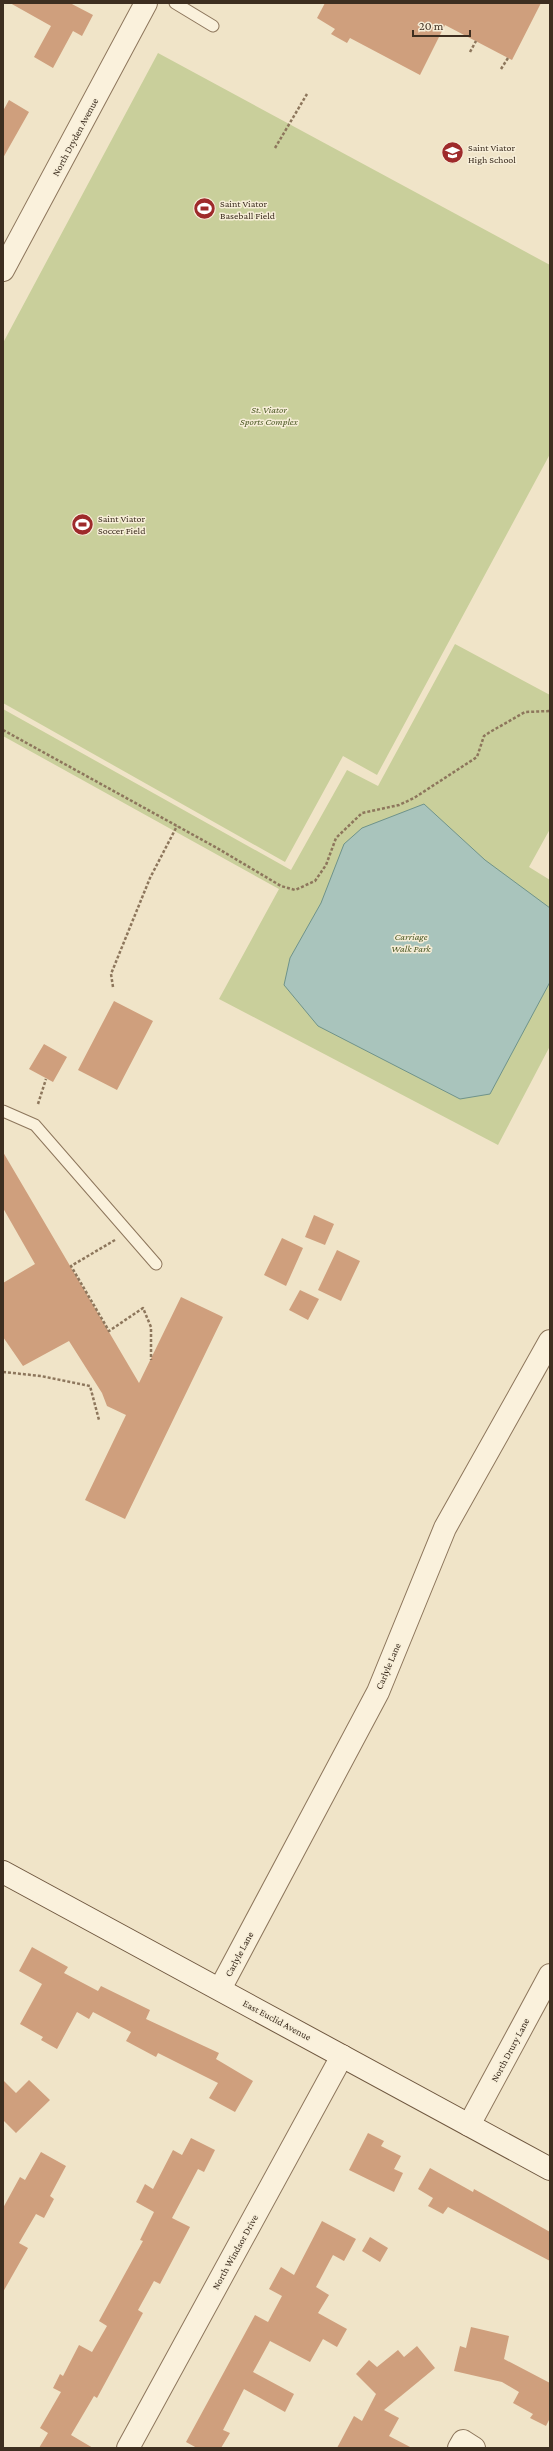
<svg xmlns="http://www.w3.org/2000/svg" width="553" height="2451" viewBox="0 0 553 2451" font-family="'Crimson Pro',serif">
<rect width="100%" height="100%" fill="#f0e4c8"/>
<path fill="#c9cf9b" d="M 158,53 L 550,265 L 550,454 L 377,775 L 343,756 L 285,862 L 3,703 L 3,343 Z
M 455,644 L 550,695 L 550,829 L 529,867 L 550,880 L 550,1046 L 498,1145 L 219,999 L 279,889 L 3,736 L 3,709 L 291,870 L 347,770 L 378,786 Z"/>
<path fill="#a9c4bc" stroke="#6f938a" d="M 424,804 L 485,860 L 550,908 L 550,982 L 490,1094 L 460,1099 L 318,1026 L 284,985 L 290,958 L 321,903 L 344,844 L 362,828 Z"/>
<path fill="#cf9f7d" d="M 10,3 L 70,3 L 93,15 L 82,36 L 73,31 L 53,68 L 34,57 L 51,26 Z
M 325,3 L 541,3 L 512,60 L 445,25 L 420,75 L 350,38 L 347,43 L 331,34 L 335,29 L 317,18 Z
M 9,100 L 29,112 L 3,158 L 3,111 Z
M 114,1001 L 153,1021 L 117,1090 L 78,1070 Z
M 44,1044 L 67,1057 L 53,1082 L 29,1069 Z
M 3,1152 L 139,1383 L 181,1297 L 223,1317 L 125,1519 L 85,1500 L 126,1415 L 107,1406 L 102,1393 L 69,1341 L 23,1366 L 3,1337 L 3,1283 L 35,1264 L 3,1208 Z
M 314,1215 L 334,1224 L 325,1245 L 305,1237 Z
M 282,1238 L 303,1248 L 286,1286 L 264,1275 Z
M 337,1250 L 360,1261 L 341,1301 L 318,1290 Z
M 300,1290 L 319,1299 L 308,1320 L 289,1310 Z
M 32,1947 L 68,1967 L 64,1973 L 98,1991 L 101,1986 L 150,2010 L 146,2019 L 219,2053 L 216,2059 L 253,2081 L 235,2112 L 209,2098 L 218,2083 L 158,2053 L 156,2057 L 126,2041 L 131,2032 L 93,2012 L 89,2019 L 77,2012 L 57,2049 L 41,2040 L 43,2037 L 20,2024 L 42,1984 L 19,1971 Z
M 3,2080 L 16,2093 L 29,2080 L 50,2100 L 16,2133 L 3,2120 Z
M 368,2133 L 384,2141 L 381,2146 L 401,2156 L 394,2169 L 403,2173 L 394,2192 L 349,2170 Z
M 191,2138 L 215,2150 L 204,2172 L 198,2169 L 172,2218 L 190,2227 L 160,2284 L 154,2281 L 138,2310 L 143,2313 L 97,2398 L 94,2396 L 71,2435 L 93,2448 L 39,2448 L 48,2433 L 40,2428 L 61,2392 L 53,2388 L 60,2374 L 63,2376 L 79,2345 L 92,2352 L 107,2326 L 99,2321 L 143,2241 L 140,2240 L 154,2212 L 136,2202 L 145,2184 L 153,2189 L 173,2150 L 182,2155 Z
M 41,2152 L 66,2166 L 50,2196 L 54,2199 L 44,2218 L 36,2214 L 19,2243 L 28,2248 L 3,2292 L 3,2208 L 20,2177 L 25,2180 Z
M 430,2168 L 473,2192 L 474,2189 L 550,2232 L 550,2261 L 448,2207 L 443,2214 L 428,2206 L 433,2198 L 418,2189 Z
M 322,2221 L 356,2239 L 344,2261 L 333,2255 L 316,2287 L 329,2295 L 318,2313 L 347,2329 L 337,2347 L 323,2339 L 310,2362 L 270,2341 L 253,2372 L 294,2394 L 285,2412 L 244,2389 L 223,2430 L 230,2433 L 221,2448 L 197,2448 L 186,2442 L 255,2315 L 268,2322 L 282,2296 L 269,2289 L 281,2267 L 294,2275 Z
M 370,2237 L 388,2248 L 380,2262 L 362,2251 Z
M 471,2327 L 509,2336 L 504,2359 L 550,2383 L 550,2418 L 546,2426 L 530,2418 L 533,2414 L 513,2403 L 519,2392 L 502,2382 L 454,2371 L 460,2346 L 466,2348 Z
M 417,2346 L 435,2368 L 384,2410 L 399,2418 L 389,2436 L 412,2448 L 337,2448 L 354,2416 L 362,2421 L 376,2394 L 356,2374 L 369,2360 L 377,2367 L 398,2350 L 404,2357 Z"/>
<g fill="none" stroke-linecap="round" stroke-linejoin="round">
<defs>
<path id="service" d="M 175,3 L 213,26
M 3,1111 L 35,1125 L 156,1264"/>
<path id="minor" d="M 220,1989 L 378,1692 L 445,1528 L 550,1341
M 469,2125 L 550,1975
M 128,2448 L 342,2056
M 459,2448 L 463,2441 L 474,2448"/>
<path id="tertiary" d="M 3,270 L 146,3"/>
<path id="secondary" d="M 3,1872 L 550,2169"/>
</defs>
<use href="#service" stroke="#8d765c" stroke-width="13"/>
<use href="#minor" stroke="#8d765c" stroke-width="24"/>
<use href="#tertiary" stroke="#8d765c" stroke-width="24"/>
<use href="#secondary" stroke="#6f573f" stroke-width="24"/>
<path stroke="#8d765c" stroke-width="2.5" stroke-dasharray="3 2" stroke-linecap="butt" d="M 470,52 L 476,41
M 501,69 L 508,58
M 275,148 L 307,94
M 3,730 L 217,848 L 281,886 L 295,890 L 315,881 L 326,865 L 336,838 L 362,813 L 399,805 L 414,798 L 477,757 L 484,736 L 490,732 L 525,712 L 550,711
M 113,987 L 111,974 L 150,878 L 177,826
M 38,1104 L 46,1079
M 115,1240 L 71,1266 L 109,1331 L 143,1308 L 151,1327 L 151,1360
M 3,1372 L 41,1376 L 90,1386 L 99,1420"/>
<use href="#service" stroke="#faf1dc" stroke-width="11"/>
<use href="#minor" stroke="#faf1dc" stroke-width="22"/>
<use href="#tertiary" stroke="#faf1dc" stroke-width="22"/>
<use href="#secondary" stroke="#faf1dc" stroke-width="22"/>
</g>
<defs>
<symbol id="school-disc" viewBox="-11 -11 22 22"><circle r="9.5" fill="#9e2a2b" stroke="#f7eed8"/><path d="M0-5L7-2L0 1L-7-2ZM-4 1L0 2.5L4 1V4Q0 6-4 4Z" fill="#fff"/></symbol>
<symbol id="stadium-disc" viewBox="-11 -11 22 22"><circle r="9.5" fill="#9e2a2b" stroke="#f7eed8"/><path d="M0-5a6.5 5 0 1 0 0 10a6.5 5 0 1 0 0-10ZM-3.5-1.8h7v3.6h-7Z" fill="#fff"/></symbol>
</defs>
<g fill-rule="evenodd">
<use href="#school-disc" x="440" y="140" width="25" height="25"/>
<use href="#stadium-disc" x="192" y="196" width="25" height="25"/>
<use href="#stadium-disc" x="70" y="512" width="25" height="25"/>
</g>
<g text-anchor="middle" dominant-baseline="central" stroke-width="3" stroke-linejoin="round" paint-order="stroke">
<g font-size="10" fill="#3d2e20" stroke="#f7eed8">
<text transform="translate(75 137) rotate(-62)">North Dryden Avenue</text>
<text transform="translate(388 1666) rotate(-67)">Carlyle Lane</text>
<text transform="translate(239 1954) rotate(-62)">Carlyle Lane</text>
<text transform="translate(277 2020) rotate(28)">East Euclid Avenue</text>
<text transform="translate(510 2050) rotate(-62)">North Drury Lane</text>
<text transform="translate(235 2252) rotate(-61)">North Windsor Drive</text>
</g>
<g font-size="10" fill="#3d2e20" stroke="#f7eed8" text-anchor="start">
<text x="468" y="147">Saint Viator<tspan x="468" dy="12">High School</tspan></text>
<text x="220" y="203">Saint Viator<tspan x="220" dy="12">Baseball Field</tspan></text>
<text x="98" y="518">Saint Viator<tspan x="98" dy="12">Soccer Field</tspan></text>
</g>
<g font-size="10" font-style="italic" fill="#4d5a26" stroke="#f7eed8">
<text x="269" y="409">St. Viator<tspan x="269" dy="12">Sports Complex</tspan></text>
<text x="411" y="936">Carriage<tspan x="411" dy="12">Walk Park</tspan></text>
</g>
</g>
<rect width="553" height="2451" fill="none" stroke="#3d2e20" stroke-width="8"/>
<path d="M413 30v6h57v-6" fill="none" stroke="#3d2e20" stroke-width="2"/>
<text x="419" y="30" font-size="12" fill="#3d2e20" stroke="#f7eed8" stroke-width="3" paint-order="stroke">20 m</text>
</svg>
